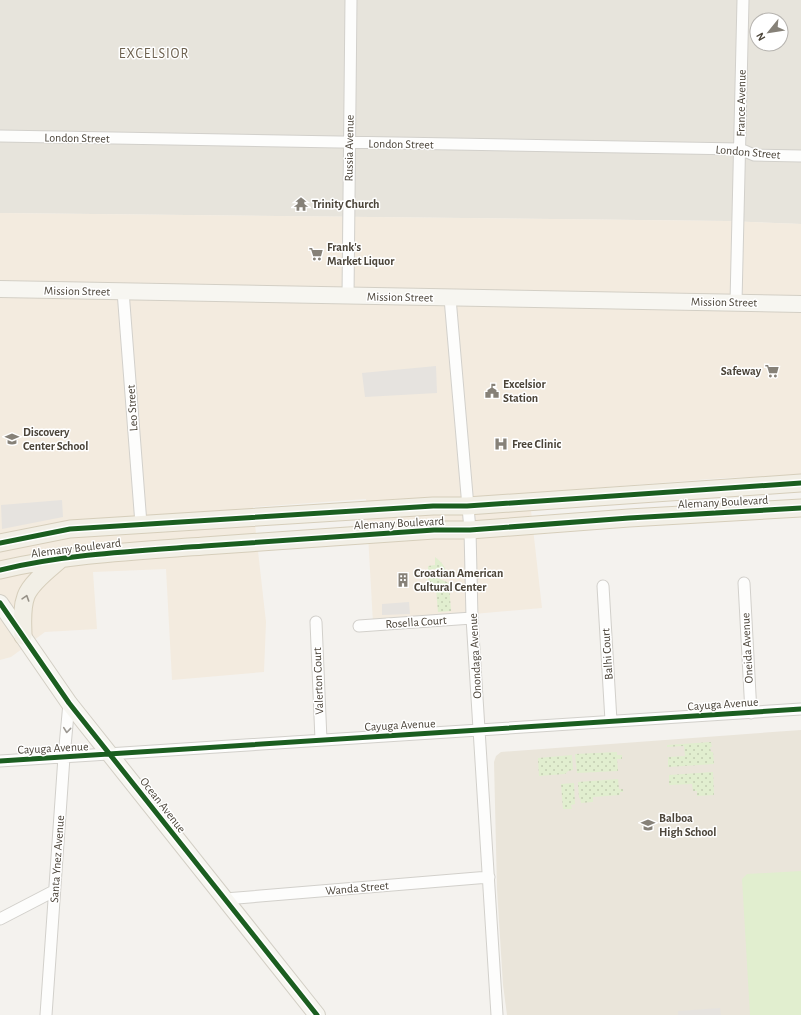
<svg xmlns="http://www.w3.org/2000/svg" width="801" height="1015" viewBox="0 0 801 1015" font-family="'Alegreya Sans',sans-serif">
<defs>
<pattern id="grass-dots" width="8" height="8" patternUnits="userSpaceOnUse"><rect width="8" height="8" fill="#e1eecf"/><path d="M2 2h.1M6 6h.1" fill="none" stroke="#c3cdb2" stroke-width="1.8" stroke-linecap="round"/></pattern>
</defs>
<rect width="100%" height="100%" fill="#f4f2ee"/>
<path fill="#e7e4dc" fill-rule="evenodd" d="M 0,0 L 801,0 L 801,224 L 726,221 L 0,213 ZM 757,20 L 781,20 L 781,44 L 757,44 Z"/>
<path fill="#f3ebdf" d="M 0,213 L 726,221 L 801,224 L 801,475 L 724,478 L 529,493 L 542,608 L 373,623 L 366,499 L 253,507 L 266,622 L 264,672 L 172,680 L 166,569 L 93,572 L 97,629 L 45,632 L 11,657 L 0,660 Z"/>
<path fill="#eae5da" d="M 801,730 L 801,1015 L 507,1015 L 503,985 L 497,889 L 494,762 L 496,756 L 501,752 Z"/>
<path fill="url(#grass-dots)" d="M 435,557 C 442,562 445,567 448,575 L 435,569 L 428,570 L 428,566 L 435,565 Z
M 435,577 L 449,583 L 451,611 L 438,612 L 436,589 L 429,588 L 428,578 Z
M 711,742 L 712,747 L 710,747 L 711,752 L 713,752 L 714,764 L 668,767 L 668,757 L 685,756 L 684,746 L 667,747 L 667,745 Z
M 617,752 L 617,755 L 622,755 L 622,759 L 617,759 L 618,771 L 577,773 L 575,754 Z
M 572,755 L 573,770 L 568,771 L 565,774 L 539,776 L 538,758 Z
M 713,772 L 714,795 L 697,796 L 697,791 L 693,791 L 692,784 L 669,785 L 669,775 Z
M 618,779 L 619,789 L 623,789 L 623,792 L 620,792 L 620,795 L 593,797 L 593,802 L 581,803 L 580,798 L 579,798 L 578,782 Z
M 574,783 L 575,804 L 571,805 L 572,809 L 563,809 L 561,784 Z"/>
<path fill="#e1eecf" d="M 801,871 L 801,1015 L 750,1015 L 742,879 L 747,874 Z"/>
<path fill="#e6e3df" d="M 436,366 L 437,393 L 365,397 L 362,373 Z
M 62,500 L 63,517 L 2,529 L 1,505 Z
M 409,602 L 410,614 L 382,615 L 382,604 Z
M 720,1008 L 721,1015 L 678,1015 L 678,1011 Z"/>
<g fill="none" stroke-linecap="round" stroke-linejoin="round">
<defs>
<path id="minor" d="M 0,136 L 740,149 L 754,155 L 801,156
M 123,291 L 141,524
M 348,296 L 351,0
M 450,298 L 470,530 L 472,618 L 497,1015
M 736,302 L 743,0
M 744,583 L 751,713
M 603,586 L 611,721
M 316,622 L 321,740
M 359,626 L 472,618
M 0,761 L 801,709
M 225,899 L 489,877
M 0,919 L 54,891
M 46,1015 L 64,757 L 69,703"/>
<path id="secondary" d="M 0,289 L 801,304
M 0,603 L 69,703 L 317,1015"/>
<path id="primary" d="M 0,543 L 70,529 L 433,506 L 467,506 L 801,483
M 0,570 C 67,554 136,551 204,546 C 281,541 358,536 434,530 L 470,530 L 629,518 L 801,508
M 23,636 C 23,624 21,609 26,596 C 31,582 51,568 62,558"/>
</defs>
<use href="#minor" stroke="#d2d0cb" stroke-width="13"/>
<use href="#secondary" stroke="#d3cfc5" stroke-width="18"/>
<use href="#primary" stroke="#d6cebb" stroke-width="19"/>
<use href="#minor" stroke="#fdfdfc" stroke-width="11"/>
<use href="#secondary" stroke="#f7f6f1" stroke-width="16"/>
<use href="#primary" stroke="#f2efe6" stroke-width="17"/>
<defs>
<path id="cycleway" d="M 0,543 L 70,529 L 433,506 L 467,506 L 801,483
M 0,570 C 67,554 136,551 204,546 C 281,541 358,536 434,530 L 470,530 L 629,518 L 801,508
M 0,603 L 69,703 L 317,1015
M 0,761 L 801,709"/>
</defs>
<use href="#cycleway" stroke="#fff" stroke-width="8"/>
<use href="#cycleway" stroke="#1b5e20" stroke-width="5"/>
</g>
<defs><path id="oneway-chevron" d="M-2-3.5L2.5 0L-2 3.5" fill="none" stroke-width="1.6" stroke-linecap="round" stroke-linejoin="round"/></defs>
<use stroke="#969187" href="#oneway-chevron" transform="translate(26 598) rotate(-72)"/>
<use stroke="#9b9791" href="#oneway-chevron" transform="translate(67 730) rotate(96)"/>
<defs>
<symbol id="temple-bare" viewBox="-9 -9 18 18"><path d="M0-6L5-2H3V0L6.5 2.5H4V6H1.5V3h-3V6H-4V2.5H-6.5L-3 0V-2H-5Z" fill="#868178" stroke="#fff" stroke-width="2.5" paint-order="stroke"/></symbol>
<symbol id="supermarket-bare" viewBox="-9 -9 18 18"><path d="M-6-5.5h2.5l.6 2H6L4.5 2H-2.5L-4.4-4H-6ZM-1.5 3.2a1.3 1.3 0 1 0 .1 0ZM3 3.2a1.3 1.3 0 1 0 .1 0Z" fill="#868178" stroke="#fff" stroke-width="2.5" paint-order="stroke"/></symbol>
<symbol id="civic-bare" viewBox="-9 -9 18 18"><path d="M-.6-6.5H3V-4.5H.6V-3L4-1V1h2V6H-6V1h2V-1L-.6-3ZM-1.2 2.5V6h2.4V2.5Z" fill="#868178" stroke="#fff" stroke-width="2.5" paint-order="stroke"/></symbol>
<symbol id="school-bare" viewBox="-9 -9 18 18"><path d="M0-5L7-2L0 1L-7-2ZM-4 1L0 2.5L4 1V4Q0 6-4 4Z" fill="#868178" stroke="#fff" stroke-width="2.5" paint-order="stroke"/></symbol>
<symbol id="hospital-bare" viewBox="-9 -9 18 18"><path d="M-5-5h3v3.5h4V-5h3V5h-3V1.5h-4V5h-3Z" fill="#868178" stroke="#fff" stroke-width="2.5" paint-order="stroke"/></symbol>
<symbol id="building-bare" viewBox="-9 -9 18 18"><path d="M-4-6H4V6H1V3H-1V6H-4ZM-2.5-4.3h1.7v1.8h-1.7ZM.8-4.3h1.7v1.8H.8ZM-2.5-1h1.7V.8h-1.7ZM.8-1h1.7V.8H.8Z" fill="#868178" stroke="#fff" stroke-width="2.5" paint-order="stroke"/></symbol>
</defs>
<g fill-rule="evenodd">
<use href="#temple-bare" x="291" y="194" width="20" height="20"/>
<use href="#supermarket-bare" x="306" y="244" width="20" height="20"/>
<use href="#supermarket-bare" x="762" y="361" width="20" height="20"/>
<use href="#civic-bare" x="482" y="381" width="20" height="20"/>
<use href="#school-bare" x="2" y="429" width="20" height="20"/>
<use href="#hospital-bare" x="491" y="434" width="20" height="20"/>
<use href="#building-bare" x="393" y="570" width="20" height="20"/>
<use href="#school-bare" x="638" y="815" width="20" height="20"/>
</g>
<g text-anchor="middle" dominant-baseline="central" stroke-width="3" stroke-linejoin="round" paint-order="stroke">
<g font-size="12" fill="#4b4439" stroke="#fff">
<text transform="translate(741 103) rotate(-89)">France Avenue</text>
<text transform="translate(77 138) rotate(1)">London Street</text>
<text transform="translate(401 144) rotate(1)">London Street</text>
<text transform="translate(349 148) rotate(-89)">Russia Avenue</text>
<text transform="translate(748 152) rotate(5)">London Street</text>
<text transform="translate(77 291) rotate(1)">Mission Street</text>
<text transform="translate(400 297) rotate(1)">Mission Street</text>
<text transform="translate(724 302) rotate(1)">Mission Street</text>
<text transform="translate(132 408) rotate(-94)">Leo Street</text>
<text transform="translate(723 502) rotate(-3)">Alemany Boulevard</text>
<text transform="translate(399 523) rotate(-3)">Alemany Boulevard</text>
<text transform="translate(76 548) rotate(-7)">Alemany Boulevard</text>
<text transform="translate(416 622) rotate(-4)">Rosella Court</text>
<text transform="translate(747 648) rotate(-93)">Oneida Avenue</text>
<text transform="translate(607 654) rotate(-94)">Balhi Court</text>
<text transform="translate(475 656) rotate(-93)">Onondaga Avenue</text>
<text transform="translate(318 681) rotate(-92)">Valerton Court</text>
<text transform="translate(723 704) rotate(-4)">Cayuga Avenue</text>
<text transform="translate(400 725) rotate(-3)">Cayuga Avenue</text>
<text transform="translate(53 748) rotate(-3)">Cayuga Avenue</text>
<text transform="translate(163 805) rotate(52)">Ocean Avenue</text>
<text transform="translate(57 859) rotate(-86)">Santa Ynez Avenue</text>
<text transform="translate(357 888) rotate(-5)">Wanda Street</text>
</g>
<g font-size="12" font-weight="bold" fill="#4b4439" stroke="#fff" text-anchor="start">
<text x="312" y="204">Trinity Church</text>
<text x="327" y="247">Frank's<tspan x="327" dy="14">Market Liquor</tspan></text>
<text x="761" y="371" text-anchor="end">Safeway</text>
<text x="503" y="384">Excelsior<tspan x="503" dy="14">Station</tspan></text>
<text x="23" y="432">Discovery<tspan x="23" dy="14">Center School</tspan></text>
<text x="512" y="444">Free Clinic</text>
<text x="414" y="573">Croatian American<tspan x="414" dy="14">Cultural Center</tspan></text>
<text x="659" y="818">Balboa<tspan x="659" dy="14">High School</tspan></text>
</g>
<g font-size="14" letter-spacing="1" fill="#6e6250" stroke="#fff">
<text x="154" y="54">EXCELSIOR</text>
</g>
</g>
<g transform="translate(769 32) rotate(240)"><circle r="19" fill="#ffffff" stroke="#b7b4b0"/>
<path d="M0-3L7 15L0 10L-7 15Z" fill="#868178"/>
<text y="-6" font-size="11" font-weight="bold" text-anchor="middle" fill="#4b4439">N</text>
</g>
</svg>
